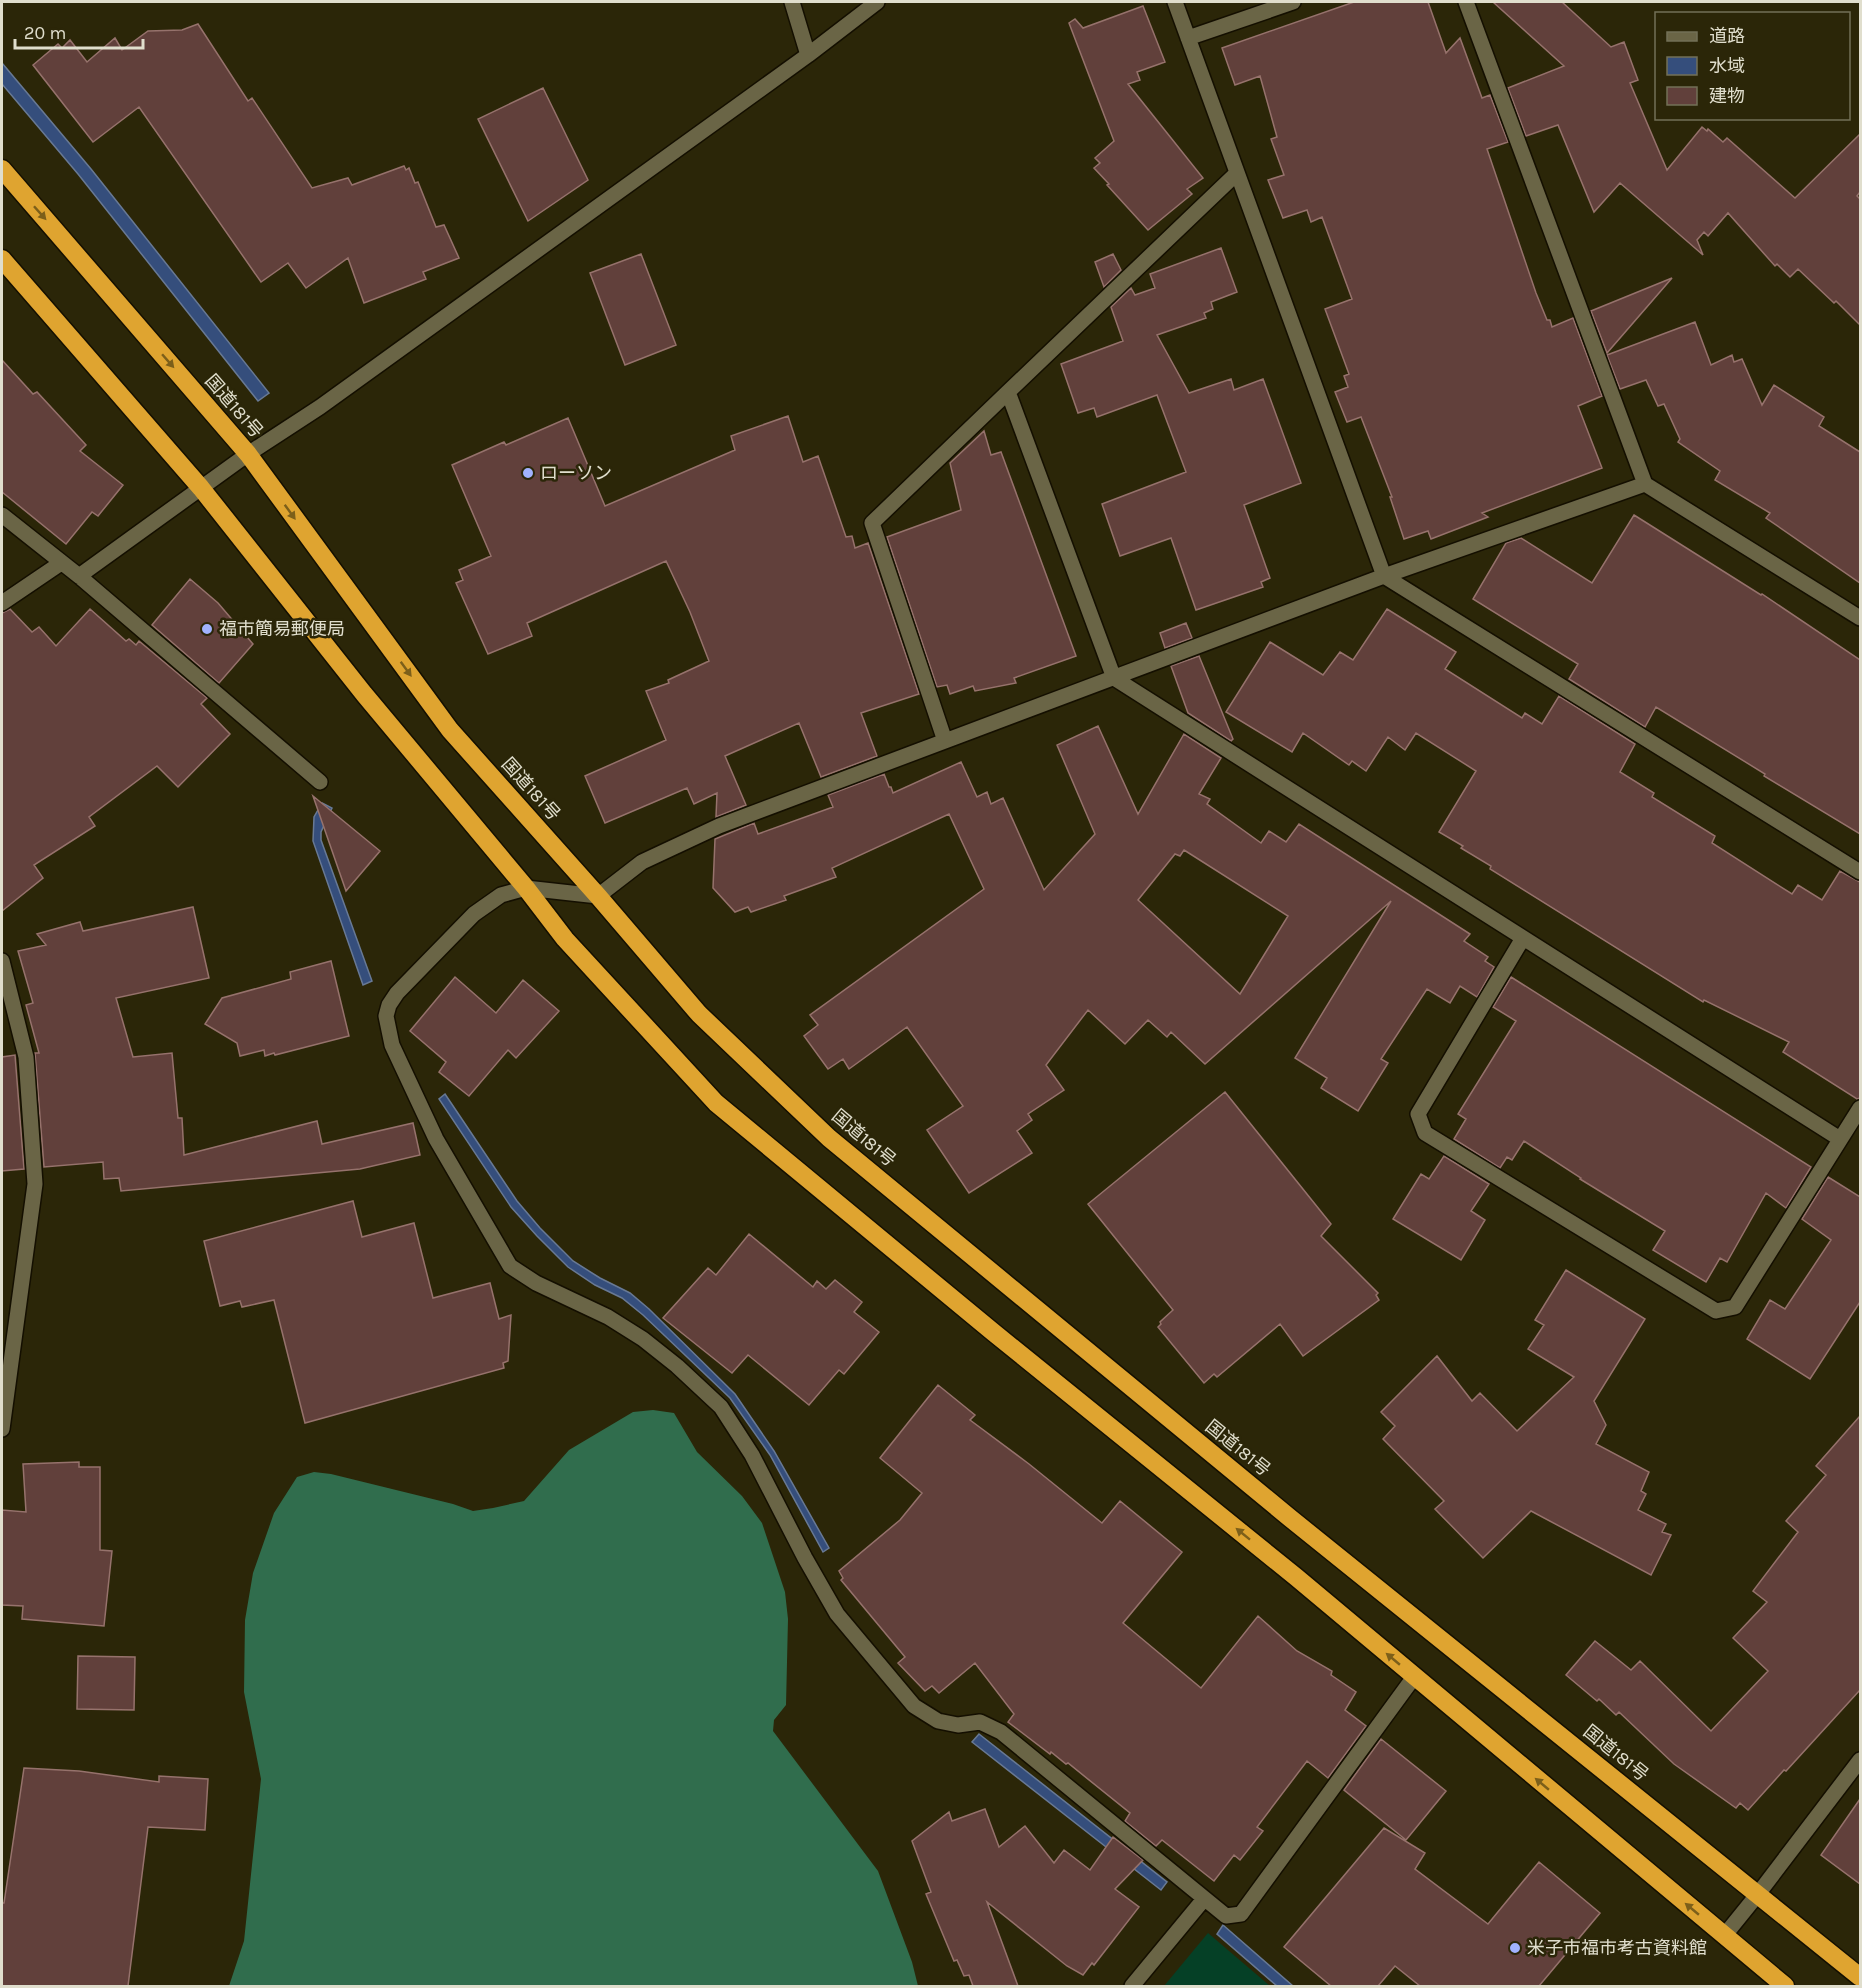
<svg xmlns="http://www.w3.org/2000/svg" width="1862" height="1988" viewBox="0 0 1862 1988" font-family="Karla,'Noto Sans JP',sans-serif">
<rect width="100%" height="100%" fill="#2b2608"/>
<path fill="#054026" d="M 1208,1933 L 1270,1986 L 1164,1986 Z"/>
<path fill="#306d4d" d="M 653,1410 L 674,1413 L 697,1452 L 742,1496 L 762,1523 L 785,1592 L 788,1619 L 786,1705 L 774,1720 L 773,1731 L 878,1871 L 912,1962 L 918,1986 L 229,1986 L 244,1941 L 261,1779 L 244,1692 L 245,1620 L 253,1573 L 274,1513 L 297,1477 L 314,1472 L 331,1474 L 453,1504 L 473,1511 L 493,1508 L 524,1501 L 569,1450 L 633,1412 Z"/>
<path fill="#354e7c" stroke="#687994" stroke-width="1.5" d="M 2,63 L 91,169 L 269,393 L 258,401 L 78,174 L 2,84 Z
M 322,803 L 332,808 L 321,832 L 321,840 L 372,981 L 363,985 L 313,841 L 314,817 Z
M 445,1094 L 517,1201 L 540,1228 L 573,1261 L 600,1278 L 630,1293 L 649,1309 L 735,1394 L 774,1451 L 829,1548 L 823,1552 L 770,1455 L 730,1398 L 643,1315 L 622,1298 L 595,1285 L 568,1267 L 537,1236 L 511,1207 L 439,1099 Z
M 979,1734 L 1167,1882 L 1161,1890 L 972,1742 Z
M 1223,1925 L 1293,1986 L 1277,1986 L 1217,1934 Z"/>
<path fill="#61403b" stroke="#96726c" stroke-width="1.5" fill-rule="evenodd" d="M 1354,2 L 1428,2 L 1446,53 L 1460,38 L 1482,98 L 1490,95 L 1508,142 L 1487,149 L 1536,293 L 1547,320 L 1550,320 L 1552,327 L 1573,318 L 1602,396 L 1578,406 L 1602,468 L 1482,513 L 1488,517 L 1431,539 L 1428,531 L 1404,539 L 1390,497 L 1392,497 L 1361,417 L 1347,422 L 1335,392 L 1348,387 L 1344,376 L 1349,374 L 1325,309 L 1352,299 L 1322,217 L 1311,222 L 1307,210 L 1283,218 L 1268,180 L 1284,175 L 1271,139 L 1277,137 L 1260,76 L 1235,85 L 1222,48 Z
M 1493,2 L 1562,2 L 1611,47 L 1624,42 L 1638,80 L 1630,83 L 1667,170 L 1702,127 L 1707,131 L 1708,129 L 1723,142 L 1727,138 L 1795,198 L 1860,134 L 1860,192 L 1857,196 L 1860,199 L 1860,325 L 1836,301 L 1834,303 L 1798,269 L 1790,277 L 1777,264 L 1775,266 L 1728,213 L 1708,236 L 1704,232 L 1697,240 L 1703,255 L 1620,183 L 1594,212 L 1558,125 L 1526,136 L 1508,88 L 1564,66 Z
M 1143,6 L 1165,62 L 1137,72 L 1140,80 L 1128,84 L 1203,178 L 1187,189 L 1192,194 L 1148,230 L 1107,185 L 1109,184 L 1094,168 L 1100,163 L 1095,158 L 1114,141 L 1069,23 L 1075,19 L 1083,28 Z
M 198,24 L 248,101 L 252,98 L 312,188 L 348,178 L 352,185 L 404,166 L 406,170 L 409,168 L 415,183 L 418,182 L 436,227 L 444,225 L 459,258 L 423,272 L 426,279 L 364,303 L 348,258 L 306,288 L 288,263 L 261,282 L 139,107 L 93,142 L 33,65 L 58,44 L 62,48 L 70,40 L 87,62 L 115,38 L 122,50 L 148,31 L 182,30 Z
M 543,88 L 588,180 L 528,221 L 478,119 Z
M 1221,248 L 1237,292 L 1211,302 L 1213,309 L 1204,313 L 1206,318 L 1157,335 L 1189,393 L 1231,379 L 1234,390 L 1263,379 L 1301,483 L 1244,505 L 1270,578 L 1261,582 L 1263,587 L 1196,610 L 1171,538 L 1120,556 L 1102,504 L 1186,472 L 1157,395 L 1097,417 L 1094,408 L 1078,413 L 1061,364 L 1123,341 L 1111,307 L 1131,288 L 1135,295 L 1155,288 L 1150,274 Z
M 641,254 L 676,345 L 625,365 L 590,273 Z
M 1113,254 L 1121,270 L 1104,287 L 1095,262 Z
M 1672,278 L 1607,353 L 1591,311 Z
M 1695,322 L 1711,365 L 1732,355 L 1734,362 L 1742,359 L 1762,405 L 1774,385 L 1824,417 L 1819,426 L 1860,452 L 1860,583 L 1766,518 L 1770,513 L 1715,480 L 1720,471 L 1678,442 L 1680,439 L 1664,404 L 1658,406 L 1646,380 L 1620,389 L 1607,355 Z
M 2,360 L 33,394 L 37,392 L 86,445 L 80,451 L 123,485 L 98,516 L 92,512 L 66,544 L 2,492 Z
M 788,416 L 803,462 L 818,456 L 846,537 L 852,536 L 855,548 L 868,543 L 919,694 L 861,713 L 877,756 L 821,777 L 799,723 L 725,756 L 746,805 L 716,817 L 717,793 L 694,804 L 687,788 L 605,823 L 585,776 L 666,740 L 646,691 L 669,683 L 668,680 L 709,661 L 690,612 L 666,561 L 527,623 L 532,636 L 488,654 L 456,583 L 463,580 L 459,570 L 491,556 L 452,465 L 504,442 L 506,445 L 568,418 L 605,506 L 735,450 L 731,436 Z
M 984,431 L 991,455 L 1001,452 L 1076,656 L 1014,678 L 1016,683 L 975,691 L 973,686 L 950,694 L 947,685 L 937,687 L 887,537 L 961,510 L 950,463 Z
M 1634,515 L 1761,595 L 1762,594 L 1860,660 L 1860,834 L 1764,776 L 1765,774 L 1656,707 L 1645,727 L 1569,679 L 1578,664 L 1473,599 L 1506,543 L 1521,538 L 1592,583 Z
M 190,579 L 218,603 L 253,644 L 219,683 L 152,625 Z
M 10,609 L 32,632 L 39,627 L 56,646 L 90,609 L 126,641 L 129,639 L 136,645 L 139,641 L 207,698 L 201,704 L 230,734 L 178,787 L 157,766 L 89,817 L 95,826 L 34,865 L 43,878 L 2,911 L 2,613 Z
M 1387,609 L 1456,652 L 1445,669 L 1522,718 L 1525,713 L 1542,724 L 1559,696 L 1635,744 L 1620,772 L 1654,793 L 1652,797 L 1715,836 L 1712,843 L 1792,894 L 1798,885 L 1822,900 L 1840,871 L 1860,882 L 1860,1098 L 1857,1099 L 1783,1052 L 1789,1042 L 1704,1000 L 1703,1002 L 1490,869 L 1491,866 L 1461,848 L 1463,846 L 1439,832 L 1476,771 L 1416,733 L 1405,750 L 1388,737 L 1366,771 L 1352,761 L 1349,765 L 1303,733 L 1292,752 L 1226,712 L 1270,642 L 1323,675 L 1340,652 L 1353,660 Z
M 1186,623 L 1192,638 L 1165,648 L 1160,633 Z
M 1199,656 L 1233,739 L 1231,741 L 1188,713 L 1171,666 Z
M 1098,726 L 1138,814 L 1184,734 L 1221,758 L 1199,794 L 1210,799 L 1207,804 L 1261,843 L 1269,831 L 1286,842 L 1299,824 L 1470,934 L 1464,941 L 1488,957 L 1485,961 L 1494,967 L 1477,997 L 1460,986 L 1450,1003 L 1427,989 L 1381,1059 L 1388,1063 L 1358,1111 L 1321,1088 L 1327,1078 L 1295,1058 L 1391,901 L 1205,1064 L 1171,1032 L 1167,1037 L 1148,1020 L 1125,1044 L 1088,1010 L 1046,1065 L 1064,1090 L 1028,1114 L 1032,1120 L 1017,1131 L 1032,1153 L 969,1193 L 927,1130 L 963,1106 L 907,1027 L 849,1069 L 843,1059 L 828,1069 L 804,1036 L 818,1025 L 810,1015 L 984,889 L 949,814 L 832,868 L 836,877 L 784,896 L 786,900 L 751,912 L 748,907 L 735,912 L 713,888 L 715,839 L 754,823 L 758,834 L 833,807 L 828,795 L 884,774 L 889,787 L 891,787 L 893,793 L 961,762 L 977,797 L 987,792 L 991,804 L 1003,798 L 1044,890 L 1095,834 L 1057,745 ZM 1184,850 L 1288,916 L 1240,994 L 1138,900 L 1175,854 L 1180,856 Z
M 313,796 L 380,851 L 346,891 Z
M 193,907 L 209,978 L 116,998 L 133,1057 L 172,1053 L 178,1118 L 182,1118 L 184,1155 L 317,1121 L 322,1144 L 413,1123 L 420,1155 L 360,1169 L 121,1191 L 119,1178 L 104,1179 L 103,1162 L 44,1167 L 35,1053 L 39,1053 L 26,1005 L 33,1003 L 18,951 L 46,945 L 37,934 L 80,922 L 83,931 Z
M 331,961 L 349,1036 L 275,1055 L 274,1053 L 265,1056 L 264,1050 L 240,1056 L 237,1043 L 205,1024 L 222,998 L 291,979 L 290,972 Z
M 455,977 L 496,1013 L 523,980 L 559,1011 L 516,1058 L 508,1050 L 469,1096 L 439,1072 L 446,1062 L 410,1031 Z
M 1511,977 L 1811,1167 L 1786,1208 L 1766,1193 L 1727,1262 L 1720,1258 L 1706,1282 L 1653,1250 L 1665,1231 L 1580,1179 L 1581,1178 L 1524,1141 L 1512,1160 L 1507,1157 L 1500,1168 L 1454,1139 L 1466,1119 L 1458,1114 L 1516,1021 L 1493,1007 Z
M 15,1055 L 24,1169 L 2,1171 L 2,1057 Z
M 1225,1092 L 1331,1224 L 1321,1236 L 1378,1293 L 1376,1295 L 1379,1300 L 1303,1356 L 1280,1324 L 1217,1377 L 1214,1374 L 1204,1383 L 1158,1327 L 1161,1324 L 1160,1322 L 1173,1310 L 1088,1204 Z
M 1444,1156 L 1489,1184 L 1471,1211 L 1485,1220 L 1461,1260 L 1393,1219 L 1421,1174 L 1429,1179 Z
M 1828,1177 L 1860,1197 L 1860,1196 L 1860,1302 L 1810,1379 L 1747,1339 L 1770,1300 L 1785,1309 L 1831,1240 L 1802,1219 Z
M 353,1201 L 362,1237 L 414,1223 L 433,1298 L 490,1283 L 499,1319 L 511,1315 L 508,1361 L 503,1363 L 504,1368 L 305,1423 L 274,1300 L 242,1307 L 240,1301 L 220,1306 L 204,1241 Z
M 749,1234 L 813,1287 L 817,1281 L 826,1289 L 835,1280 L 862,1302 L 854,1312 L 879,1332 L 844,1374 L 839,1370 L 809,1405 L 748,1355 L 732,1373 L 663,1318 L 708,1268 L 716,1275 Z
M 1566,1270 L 1645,1319 L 1594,1401 L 1606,1425 L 1596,1444 L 1649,1472 L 1641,1491 L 1646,1494 L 1638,1510 L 1666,1524 L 1662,1532 L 1671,1535 L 1651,1575 L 1531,1511 L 1483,1558 L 1435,1509 L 1444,1501 L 1383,1439 L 1395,1426 L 1381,1412 L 1437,1356 L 1472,1401 L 1480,1393 L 1517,1431 L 1574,1377 L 1528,1349 L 1544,1325 L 1535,1320 Z
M 938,1385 L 975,1415 L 970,1420 L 1029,1464 L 1102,1523 L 1120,1501 L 1182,1552 L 1123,1623 L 1201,1688 L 1258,1616 L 1297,1651 L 1332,1671 L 1331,1675 L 1356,1692 L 1345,1710 L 1366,1726 L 1328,1778 L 1307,1761 L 1257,1827 L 1263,1831 L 1240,1860 L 1234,1855 L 1214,1881 L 1162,1840 L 1156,1846 L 1125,1821 L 1130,1813 L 1068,1763 L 1066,1764 L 1051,1752 L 1050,1754 L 1008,1722 L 1014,1714 L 975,1663 L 939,1693 L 932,1686 L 925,1691 L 898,1663 L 905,1657 L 841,1580 L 843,1578 L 839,1571 L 900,1520 L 922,1493 L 880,1458 Z
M 1860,1416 L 1860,1690 L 1786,1771 L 1784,1770 L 1748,1810 L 1740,1803 L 1736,1808 L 1674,1764 L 1619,1712 L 1616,1715 L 1599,1699 L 1597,1701 L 1566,1675 L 1595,1641 L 1631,1670 L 1640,1661 L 1711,1731 L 1768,1671 L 1733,1638 L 1767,1602 L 1753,1591 L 1798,1532 L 1786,1521 L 1826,1475 L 1816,1466 Z
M 79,1462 L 79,1467 L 100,1467 L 100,1550 L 112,1551 L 104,1626 L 22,1619 L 23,1606 L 2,1605 L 2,1510 L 26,1512 L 23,1464 Z
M 78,1656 L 135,1657 L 134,1710 L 77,1709 Z
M 1381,1739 L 1446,1791 L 1406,1840 L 1344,1790 Z
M 24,1768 L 79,1771 L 159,1782 L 159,1776 L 208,1779 L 205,1830 L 148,1827 L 128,1986 L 2,1986 L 2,1903 L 4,1903 Z
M 1860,1799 L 1860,1884 L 1821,1855 Z
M 985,1809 L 999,1847 L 1025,1826 L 1054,1863 L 1064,1850 L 1090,1870 L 1113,1837 L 1143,1860 L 1115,1889 L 1139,1907 L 1094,1965 L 1092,1963 L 1083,1975 L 1067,1966 L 987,1902 L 1018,1986 L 973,1986 L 969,1975 L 964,1976 L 957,1960 L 954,1961 L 926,1894 L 931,1892 L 912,1841 L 949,1812 L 952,1821 Z
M 1384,1828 L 1425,1853 L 1415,1869 L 1488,1924 L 1539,1862 L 1600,1913 L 1539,1986 L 1420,1986 L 1395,1966 L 1378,1986 L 1331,1986 L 1284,1947 Z"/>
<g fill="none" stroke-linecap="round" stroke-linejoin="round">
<defs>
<path id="minor" d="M 792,2 L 808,55
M 1175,2 L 1384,576 L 1860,872
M 1188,38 L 1293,2
M 1237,173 L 1008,392 L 1114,678 L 1840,1139
M 1008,392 L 872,523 L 945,741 L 719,826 L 642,862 L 598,896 L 526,888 L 501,895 L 474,914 L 397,993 L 389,1005 L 386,1016 L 392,1045 L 436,1139 L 510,1266 L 536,1283 L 608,1317 L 643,1339 L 677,1366 L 721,1407 L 752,1455 L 805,1558 L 837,1614 L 914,1706 L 938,1721 L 958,1725 L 980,1722 L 1001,1732 L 1226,1916 L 1241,1914 L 1414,1677
M 1645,484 L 1860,618
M 2,515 L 79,576 L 320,782
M 79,576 L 248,454 L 320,407 L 808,55 L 877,2
M 2,603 L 61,563
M 945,741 L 1384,576 L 1645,484 L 1466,2
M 1523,938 L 1418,1114 L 1425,1133 L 1716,1311 L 1735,1307 L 1860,1108
M 2,961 L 26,1057 L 35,1184 L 2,1429
M 1724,1936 L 1758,1894 L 1860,1760
M 1132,1986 L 1204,1899"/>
<path id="highway" d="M 2,169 L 248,454 L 450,730 L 598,896 L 699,1014 L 829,1138 L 1290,1518 L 1860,1977
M 2,259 L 201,488 L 364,694 L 526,888 L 565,939 L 716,1103 L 993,1332 L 1296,1577 L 1785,1986"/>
</defs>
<use href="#minor" stroke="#140f00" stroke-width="18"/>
<use href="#highway" stroke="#140f00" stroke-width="21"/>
<use href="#minor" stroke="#6a6546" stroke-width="15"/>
<use href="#highway" stroke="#dfa430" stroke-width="18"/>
</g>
<defs><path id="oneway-solid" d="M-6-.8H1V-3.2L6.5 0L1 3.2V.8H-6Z" transform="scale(1.5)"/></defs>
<g fill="#7c5f1a">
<use href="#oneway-solid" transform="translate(40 213) rotate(48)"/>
<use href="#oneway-solid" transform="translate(168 361) rotate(49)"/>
<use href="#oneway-solid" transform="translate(290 512) rotate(54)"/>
<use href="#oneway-solid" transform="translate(406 669) rotate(54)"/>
<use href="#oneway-solid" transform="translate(1243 1534) rotate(-141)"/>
<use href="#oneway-solid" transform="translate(1393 1659) rotate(-140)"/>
<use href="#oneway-solid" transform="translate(1542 1784) rotate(-140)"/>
<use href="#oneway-solid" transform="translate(1692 1909) rotate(-140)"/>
</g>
<g fill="#a1b2fd" stroke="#2b2608" stroke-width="2">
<circle cx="528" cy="473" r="6"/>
<circle cx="207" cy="629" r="6"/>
<circle cx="1515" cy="1948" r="6"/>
</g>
<g text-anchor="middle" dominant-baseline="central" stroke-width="5" stroke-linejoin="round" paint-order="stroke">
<g font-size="18" fill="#e0decd" stroke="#2b2608">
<text transform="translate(234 406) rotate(49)">国道181号</text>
<text transform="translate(531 789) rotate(48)">国道181号</text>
<text transform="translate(864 1138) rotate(40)">国道181号</text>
<text transform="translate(1238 1448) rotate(39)">国道181号</text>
<text transform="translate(1616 1753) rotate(39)">国道181号</text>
</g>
<g font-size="18" fill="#e0decd" stroke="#2b2608" text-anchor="start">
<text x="540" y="473">ローソン</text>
<text x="219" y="629">福市簡易郵便局</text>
<text x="1527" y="1948">米子市福市考古資料館</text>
</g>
</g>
<rect width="1862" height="1988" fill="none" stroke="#e0decd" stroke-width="6"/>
<rect x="1655" y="12" width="195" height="108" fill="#2b2608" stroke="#737057" stroke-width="1.5"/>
<rect x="1667" y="32" width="30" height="9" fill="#6a6546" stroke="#737057" stroke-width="1.5"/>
<text x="1709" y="42" font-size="18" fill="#e0decd">道路</text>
<rect x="1667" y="57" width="30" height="18" fill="#354e7c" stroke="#737057" stroke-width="1.5"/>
<text x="1709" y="72" font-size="18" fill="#e0decd">水域</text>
<rect x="1667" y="87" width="30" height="18" fill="#61403b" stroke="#737057" stroke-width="1.5"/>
<text x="1709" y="102" font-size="18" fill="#e0decd">建物</text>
<path d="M15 39v9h128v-9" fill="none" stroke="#e0decd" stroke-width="3"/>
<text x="24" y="39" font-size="18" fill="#e0decd" stroke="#2b2608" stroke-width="4.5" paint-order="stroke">20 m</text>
</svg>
